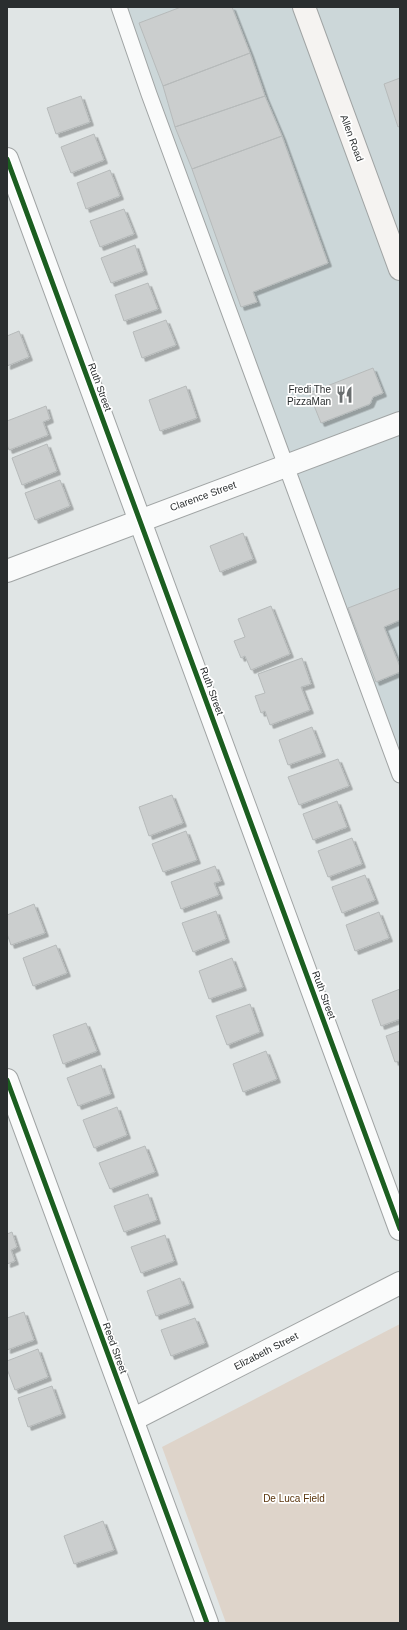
<svg xmlns="http://www.w3.org/2000/svg" width="407" height="1630" viewBox="0 0 407 1630" font-family="Helvetica,sans-serif">
<defs>
<filter id="shadow"><feDropShadow dx="3.5" dy="3.5" stdDeviation="0" flood-color="#0004"/></filter>
</defs>
<rect width="100%" height="100%" fill="#e0e5e5"/>
<path fill="#ccd7d9" d="M 119,7 L 400,7 L 400,775 Z"/>
<path fill="#ded4ca" d="M 400,1324 L 400,1623 L 226,1623 L 162,1447 Z"/>
<path fill="#cbcece" stroke="#b6baba" filter="url(#shadow)" d="M 181,7 L 232,7 L 250,53 L 163,86 L 139,23 Z
M 250,53 L 265,96 L 175,127 L 163,86 Z
M 400,78 L 400,126 L 398,127 L 384,84 Z
M 81,96 L 90,122 L 56,134 L 47,108 Z
M 265,96 L 282,136 L 192,169 L 175,127 Z
M 94,134 L 104,160 L 71,173 L 61,147 Z
M 282,136 L 328,263 L 253,292 L 257,302 L 241,307 L 192,169 Z
M 110,170 L 120,196 L 86,209 L 77,183 Z
M 124,209 L 134,234 L 100,247 L 90,221 Z
M 135,245 L 144,271 L 111,283 L 101,258 Z
M 148,283 L 158,309 L 124,321 L 115,295 Z
M 166,320 L 176,345 L 142,358 L 133,332 Z
M 19,331 L 29,357 L 7,366 L 7,336 Z
M 373,368 L 383,393 L 373,397 L 370,404 L 321,423 L 309,393 Z
M 186,386 L 197,418 L 160,431 L 149,400 Z
M 46,406 L 50,419 L 43,422 L 48,435 L 9,450 L 7,445 L 7,421 Z
M 47,444 L 57,471 L 22,485 L 12,458 Z
M 60,480 L 70,506 L 35,520 L 25,493 Z
M 243,533 L 253,559 L 220,572 L 210,546 Z
M 400,588 L 400,620 L 384,627 L 400,667 L 400,672 L 376,682 L 348,608 Z
M 271,606 L 290,654 L 251,670 L 245,656 L 241,658 L 234,641 L 245,637 L 238,619 Z
M 302,658 L 311,684 L 301,687 L 310,710 L 270,725 L 265,711 L 261,713 L 255,696 L 265,693 L 258,674 Z
M 312,727 L 322,753 L 288,765 L 279,740 Z
M 338,759 L 349,786 L 299,805 L 288,777 Z
M 172,795 L 183,823 L 149,836 L 139,807 Z
M 337,801 L 347,827 L 313,840 L 303,814 Z
M 186,831 L 197,860 L 163,872 L 152,844 Z
M 352,838 L 362,864 L 328,877 L 318,851 Z
M 215,866 L 221,881 L 214,883 L 219,895 L 181,909 L 171,882 Z
M 365,875 L 375,900 L 342,913 L 332,887 Z
M 34,904 L 45,933 L 11,945 L 7,934 L 7,915 Z
M 216,911 L 226,939 L 193,952 L 182,923 Z
M 379,912 L 389,938 L 355,951 L 346,925 Z
M 56,945 L 67,973 L 33,986 L 23,958 Z
M 232,958 L 243,987 L 209,999 L 199,971 Z
M 400,989 L 400,1019 L 381,1026 L 372,1000 Z
M 250,1004 L 260,1032 L 227,1045 L 216,1016 Z
M 86,1023 L 97,1051 L 63,1064 L 53,1035 Z
M 400,1031 L 400,1061 L 395,1062 L 386,1036 Z
M 266,1051 L 277,1079 L 243,1092 L 233,1064 Z
M 101,1065 L 111,1094 L 78,1106 L 67,1078 Z
M 117,1107 L 127,1135 L 94,1148 L 83,1120 Z
M 145,1146 L 155,1172 L 110,1189 L 99,1163 Z
M 148,1194 L 157,1220 L 124,1232 L 114,1206 Z
M 12,1232 L 17,1247 L 11,1250 L 15,1261 L 7,1264 L 7,1234 Z
M 165,1235 L 174,1261 L 141,1273 L 131,1247 Z
M 180,1278 L 190,1304 L 156,1316 L 147,1291 Z
M 24,1312 L 34,1340 L 7,1350 L 7,1318 Z
M 195,1318 L 205,1343 L 171,1356 L 161,1330 Z
M 38,1349 L 48,1377 L 15,1390 L 7,1369 L 7,1361 Z
M 52,1386 L 62,1414 L 28,1427 L 18,1398 Z
M 103,1521 L 114,1550 L 74,1564 L 64,1536 Z"/>
<g fill="none" stroke-linecap="round" stroke-linejoin="round">
<defs>
<path id="lane" d="M 119,7 L 149,94 L 400,775"/>
<path id="street" d="M 7,159 L 400,1229
M 7,571 L 400,423
M 7,1080 L 207,1623
M 132,1420 L 400,1283"/>
<path id="secondary" d="M 304,7 L 400,269"/>
</defs>
<use href="#lane" stroke="#a0a4a4" stroke-width="17"/>
<use href="#street" stroke="#a0a4a4" stroke-width="24"/>
<use href="#secondary" stroke="#a0a4a4" stroke-width="24"/>
<use href="#lane" stroke="#fafbfb" stroke-width="15"/>
<use href="#street" stroke="#fafbfb" stroke-width="22"/>
<use href="#secondary" stroke="#f5f3f1" stroke-width="22"/>
<defs>
<path id="cycleway" d="M 7,159 L 400,1229
M 7,1080 L 207,1623"/>
</defs>
<use href="#cycleway" stroke="#fff" stroke-width="8"/>
<use href="#cycleway" stroke="#1b5e20" stroke-width="5"/>
</g>
<defs>
<symbol id="restaurant-bare" viewBox="-9 -9 18 18"><path d="M-5-6h1v4h1v-4h1v4h1v-4h1v5L-1.5 .5V6h-2V.5L-5-1ZM5-6V6H3V1.5H1.5Q1.5-4 5-6Z" fill="#6a6e6f" stroke="#fff" stroke-width="2.5" paint-order="stroke"/></symbol>
</defs>
<g fill-rule="evenodd">
<use href="#restaurant-bare" x="332" y="382" width="25" height="25"/>
</g>
<g text-anchor="middle" dominant-baseline="central" stroke-width="3.5" stroke-linejoin="round" paint-order="stroke">
<g font-size="10" fill="#2a2e2f" stroke="#fff">
<text transform="translate(352 138) rotate(70)">Allen Road</text>
<text transform="translate(100 387) rotate(70)">Ruth Street</text>
<text transform="translate(203 496) rotate(-20)">Clarence Street</text>
<text transform="translate(212 691) rotate(70)">Ruth Street</text>
<text transform="translate(324 995) rotate(70)">Ruth Street</text>
<text transform="translate(115 1348) rotate(70)">Reed Street</text>
<text transform="translate(266 1351) rotate(-27)">Elizabeth Street</text>
</g>
<g font-size="10" fill="#2a2e2f" stroke="#fff" text-anchor="end">
<text x="331" y="389">Fredi The<tspan x="331" dy="12">PizzaMan</tspan></text>
</g>
<g font-size="10" fill="#5a340b" stroke="#fff">
<text x="294" y="1498">De Luca Field</text>
</g>
</g>
<rect width="407" height="1630" fill="none" stroke="#2a2e2f" stroke-width="16"/>
</svg>
